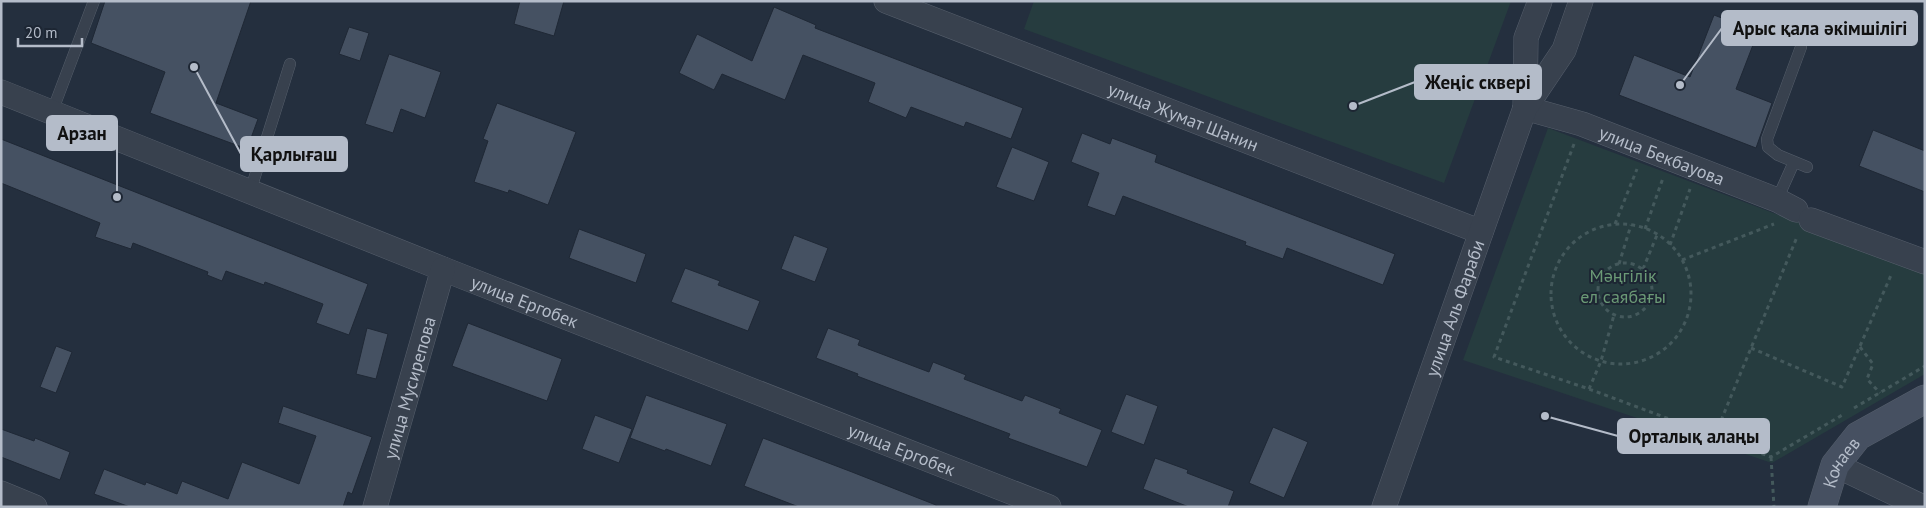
<svg xmlns="http://www.w3.org/2000/svg" width="1926" height="508" viewBox="0 0 1926 508" font-family="'PT Sans',sans-serif">
<rect width="100%" height="100%" fill="#242f3e"/>
<path fill="#263c3f" d="M 1034,1 L 1511,1 L 1444,183 L 1024,29 Z
M 1548,128 L 1925,270 L 1925,374 L 1772,463 L 1463,360 Z"/>
<path fill="#455162" stroke="#1f2835" d="M 105,1 L 251,1 L 216,103 L 258,119 L 247,149 L 150,113 L 165,72 L 91,43 Z
M 520,1 L 564,1 L 554,36 L 514,24 Z
M 774,7 L 816,25 L 815,28 L 1023,108 L 1011,139 L 966,122 L 964,127 L 911,107 L 906,118 L 868,102 L 875,83 L 803,55 L 785,100 L 722,74 L 714,90 L 679,73 L 697,34 L 752,61 Z
M 1714,15 L 1758,32 L 1736,89 L 1772,103 L 1756,148 L 1619,95 L 1634,55 L 1690,77 Z
M 349,27 L 369,33 L 360,61 L 339,54 Z
M 389,54 L 441,72 L 425,118 L 401,109 L 393,133 L 365,124 Z
M 497,103 L 576,132 L 548,205 L 509,190 L 508,193 L 474,182 L 488,141 L 483,139 Z
M 1873,130 L 1925,151 L 1925,192 L 1859,166 Z
M 1082,133 L 1110,144 L 1112,138 L 1157,155 L 1155,162 L 1395,254 L 1383,285 L 1287,248 L 1283,259 L 1245,245 L 1246,242 L 1123,196 L 1115,216 L 1087,206 L 1099,173 L 1071,162 Z
M 1,139 L 368,284 L 349,335 L 316,323 L 323,304 L 265,282 L 264,285 L 226,271 L 222,281 L 207,275 L 208,272 L 133,243 L 131,249 L 95,237 L 100,223 L 1,183 Z
M 1012,147 L 1049,162 L 1034,201 L 996,187 Z
M 579,229 L 646,254 L 636,283 L 569,258 Z
M 794,235 L 828,248 L 815,282 L 781,269 Z
M 685,268 L 720,281 L 718,285 L 760,301 L 748,331 L 671,302 Z
M 468,323 L 562,359 L 547,401 L 452,366 Z
M 367,328 L 388,334 L 376,379 L 356,374 Z
M 828,328 L 860,340 L 858,345 L 929,372 L 933,362 L 966,375 L 964,379 L 1022,401 L 1025,395 L 1061,409 L 1059,413 L 1102,430 L 1087,467 L 1008,438 L 1010,434 L 857,376 L 858,374 L 816,358 Z
M 56,346 L 72,352 L 56,393 L 40,387 Z
M 1126,394 L 1158,406 L 1144,445 L 1111,432 Z
M 646,395 L 727,424 L 711,466 L 666,449 L 665,451 L 630,438 Z
M 283,406 L 372,437 L 352,494 L 348,492 L 343,507 L 130,507 L 94,494 L 104,469 L 145,485 L 146,482 L 177,494 L 182,481 L 228,499 L 242,462 L 299,484 L 316,436 L 278,423 Z
M 595,415 L 632,429 L 619,463 L 582,449 Z
M 1273,427 L 1308,442 L 1284,498 L 1249,483 Z
M 1,429 L 34,441 L 35,438 L 70,452 L 60,480 L 1,457 Z
M 763,438 L 852,472 L 936,505 L 936,507 L 799,507 L 744,486 Z
M 1155,458 L 1188,470 L 1187,473 L 1234,491 L 1228,507 L 1189,507 L 1143,489 Z"/>
<g fill="none" stroke-linecap="round" stroke-linejoin="round">
<defs>
<path id="service" d="M 1801,47 L 1767,139 L 1768,147 L 1778,155 L 1807,167
M 52,112 L 94,1
M 250,192 L 290,64
M 1777,200 L 1794,162"/>
<g id="minor">
<path id="s1" d="M 886,1 L 1481,232"/>
<path id="s2" d="M 1,92 L 443,269 L 1049,507"/>
<path id="s3" d="M 1525,108 L 1582,124 L 1777,200 L 1796,210"/>
<path d="M 1525,108 L 1526,38 L 1540,1"/>
<path d="M 1811,220 L 1925,262"/>
<path d="M 1835,465 L 1923,507"/>
<path d="M 1,493 L 35,507"/>
<path id="s4" d="M 375,507 L 443,269"/>
<path id="s5" d="M 1384,507 L 1525,108 L 1564,50 L 1581,1"/>
</g>
<g id="secondary">
<path id="s6" d="M 1822,507 L 1835,465 L 1858,436 L 1925,399"/>
</g>
</defs>
<use href="#service" stroke="#565f6c" stroke-width="12"/>
<use href="#minor" stroke="#565f6c" stroke-width="25"/>
<use href="#secondary" stroke="#565f6c" stroke-width="29"/>
<path stroke="#44595c" stroke-width="3" stroke-dasharray="4 4" stroke-linecap="butt" d="M 1574,144 L 1494,357 L 1589,389 L 1771,457 L 1844,414
M 1615,224 L 1637,169
M1551 294a70 70 0 1 1 140 0a70 70 0 1 1-140 0Z
M 1645,229 L 1663,178
M 1670,245 L 1690,189
M 1682,260 L 1774,224
M1598 290a27 27 0 1 1 54 0a27 27 0 1 1-54 0Z
M 1619,264 L 1631,225
M 1643,269 L 1657,235
M 1860,347 L 1873,364 L 1867,379 L 1880,393
M 1751,348 L 1842,387 L 1892,273
M 1589,389 L 1601,361 L 1614,315
M 1854,408 L 1925,366
M 1715,435 L 1797,237
M 1771,457 L 1774,507"/>
<use href="#service" stroke="#38414e" stroke-width="11"/>
<use href="#minor" stroke="#38414e" stroke-width="24"/>
<use href="#secondary" stroke="#465061" stroke-width="28"/>
</g>
<g text-anchor="middle" dominant-baseline="central" stroke-width="4" stroke-linejoin="round" paint-order="stroke">
<g font-size="18" fill="#b4bcc9" stroke="#1d2633">
<text stroke="none"><textPath href="#s1" startOffset="319">улица Жумат Шанин</textPath></text>
<text stroke="none"><textPath href="#s3" startOffset="145">улица Бекбауова</textPath></text>
<text stroke="none"><textPath href="#s2" startOffset="564">улица Ергобек</textPath></text>
<text stroke="none"><textPath href="#s5" startOffset="211">улица Аль Фараби</textPath></text>
<text stroke="none"><textPath href="#s4" startOffset="124">улица Мусирепова</textPath></text>
<text stroke="none"><textPath href="#s2" startOffset="969">улица Ергобек</textPath></text>
<text stroke="none"><textPath href="#s6" startOffset="49">Конаев</textPath></text>
</g>
<g font-size="18" fill="#6b9a76" stroke="#1d2633">
<text x="1623" y="275">Мәңгілік<tspan x="1623" dy="21">ел саябағы</tspan></text>
</g>
</g>
<path fill="none" stroke="#b4bcc9" stroke-width="2" d="M1680 85L1722 28M1353 106L1415 82M117 197L117 133M194 67L241 154M1545 416L1618 436"/>
<g fill="#b4bcc9" stroke="#1d2633" stroke-width="2">
<circle cx="1680" cy="85" r="5"/>
<circle cx="1353" cy="106" r="5"/>
<circle cx="117" cy="197" r="5"/>
<circle cx="194" cy="67" r="5"/>
<circle cx="1545" cy="416" r="5"/>
</g>
<g fill="#b4bcc9" stroke="#b4bcc9" stroke-width="2">
<rect x="1722" y="11" width="195" height="34" rx="5"/>
<rect x="1415" y="65" width="126" height="34" rx="5"/>
<rect x="47" y="116" width="70" height="34" rx="5"/>
<rect x="241" y="137" width="106" height="34" rx="5"/>
<rect x="1618" y="419" width="151" height="34" rx="5"/>
</g>
<g font-size="19" text-anchor="middle" font-weight="bold" fill="#111">
<text x="1820" y="35">Арыс қала әкімшілігі</text>
<text x="1478" y="89">Жеңіс сквері</text>
<text x="82" y="140">Арзан</text>
<text x="294" y="161">Қарлығаш</text>
<text x="1694" y="443">Орталық алаңы</text>
</g>
<rect width="1926" height="508" fill="none" stroke="#b4bcc9" stroke-width="5"/>
<path d="M18 38v8h64v-8" fill="none" stroke="#b4bcc9" stroke-width="2.5"/>
<text x="25" y="38" font-size="15" fill="#b4bcc9" stroke="#1d2633" stroke-width="4" paint-order="stroke">20 m</text>
</svg>
